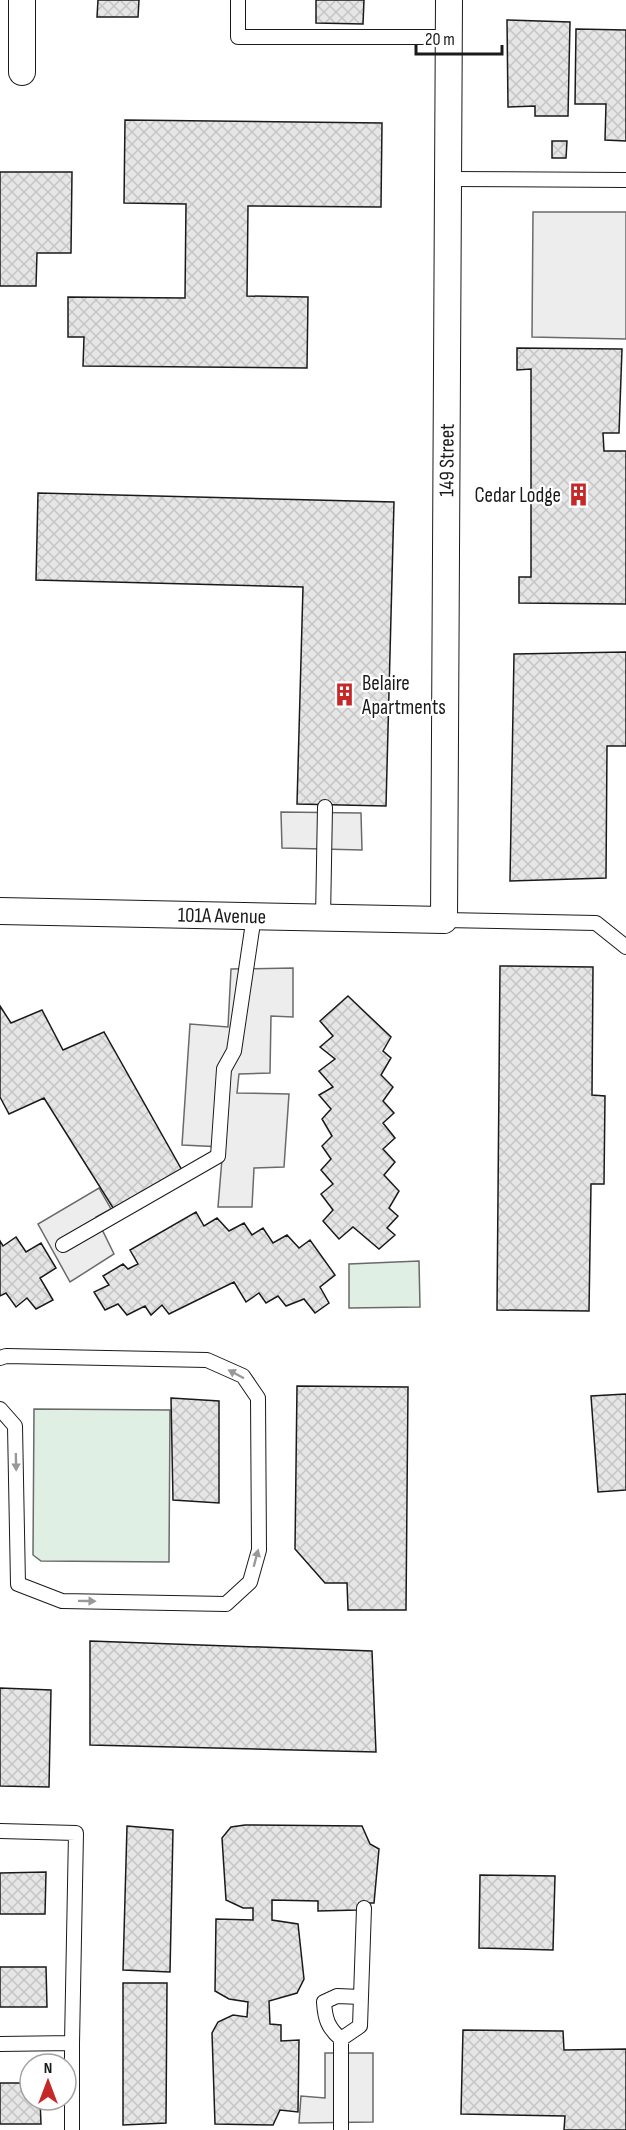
<svg xmlns="http://www.w3.org/2000/svg" width="626" height="2130" viewBox="0 0 626 2130" font-family="'Sofia Sans Condensed',sans-serif">
<defs>
<pattern id="building-cross-hatch" width="8" height="8" patternUnits="userSpaceOnUse" patternTransform="scale(1.5)"><rect width="8" height="8" fill="#e6e6e6"/><path d="M0 0l8 8M0 8l8-8" fill="none" stroke="#c5c5c5"/></pattern>
</defs>
<rect width="100%" height="100%" fill="#fff"/>
<path fill="#e0efe3" stroke="#6a6a6a" stroke-width="1.5" d="M 419,1261 L 420,1307 L 349,1308 L 349,1264 Z
M 34,1409 L 170,1410 L 169,1562 L 41,1561 L 33,1555 Z"/>
<path fill="#ededed" stroke="#6a6a6a" stroke-width="1.5" d="M 533,212 L 626,212 L 626,339 L 532,337 Z
M 281,812 L 361,813 L 362,850 L 282,848 Z
M 293,968 L 293,1017 L 271,1016 L 270,1073 L 239,1074 L 237,1093 L 289,1094 L 284,1167 L 254,1168 L 252,1207 L 218,1207 L 223,1147 L 182,1145 L 190,1024 L 228,1027 L 231,969 Z
M 99,1188 L 111,1209 L 96,1217 L 114,1254 L 70,1282 L 38,1224 Z
M 325,2053 L 373,2053 L 373,2122 L 299,2123 L 301,2096 L 325,2098 Z"/>
<path fill="url(#building-cross-hatch)" stroke="#1a1a1a" stroke-width="1.5" d="M 98,0 L 139,0 L 138,17 L 97,17 Z
M 316,0 L 364,0 L 363,24 L 316,23 Z
M 507,20 L 570,22 L 568,116 L 535,116 L 535,106 L 508,107 Z
M 576,29 L 626,30 L 626,141 L 605,140 L 606,104 L 575,104 Z
M 125,120 L 382,123 L 381,207 L 248,206 L 247,296 L 308,297 L 307,368 L 83,366 L 84,337 L 68,337 L 68,297 L 185,298 L 186,204 L 124,203 Z
M 552,141 L 567,141 L 566,158 L 552,158 Z
M 0,172 L 72,172 L 71,253 L 37,253 L 36,286 L 0,286 Z
M 517,348 L 622,349 L 619,433 L 603,433 L 604,451 L 626,451 L 626,604 L 519,603 L 519,577 L 531,577 L 531,369 L 517,370 Z
M 38,493 L 394,502 L 386,806 L 297,804 L 303,587 L 36,580 Z
M 626,652 L 626,746 L 607,746 L 606,878 L 510,881 L 514,654 Z
M 500,966 L 593,967 L 592,1095 L 605,1096 L 604,1184 L 591,1184 L 589,1311 L 497,1310 Z
M 348,996 L 391,1037 L 383,1051 L 391,1058 L 381,1075 L 393,1087 L 383,1101 L 394,1113 L 383,1123 L 395,1138 L 383,1149 L 395,1162 L 384,1175 L 399,1191 L 389,1208 L 398,1216 L 387,1228 L 395,1235 L 379,1249 L 353,1227 L 339,1239 L 323,1221 L 333,1210 L 321,1194 L 333,1184 L 321,1170 L 331,1159 L 322,1146 L 332,1136 L 322,1119 L 331,1109 L 319,1095 L 333,1087 L 319,1071 L 335,1059 L 320,1047 L 333,1036 L 320,1021 Z
M 0,1006 L 11,1023 L 42,1010 L 63,1050 L 104,1032 L 183,1172 L 115,1211 L 44,1098 L 9,1114 L 0,1097 Z
M 196,1212 L 204,1226 L 217,1218 L 229,1231 L 244,1223 L 252,1235 L 263,1228 L 273,1243 L 287,1235 L 299,1248 L 310,1240 L 335,1275 L 320,1287 L 329,1303 L 315,1313 L 304,1299 L 286,1306 L 278,1296 L 266,1303 L 259,1293 L 246,1302 L 234,1282 L 169,1314 L 162,1305 L 151,1315 L 145,1306 L 127,1315 L 118,1304 L 105,1310 L 94,1292 L 109,1285 L 103,1276 L 123,1264 L 128,1269 L 138,1264 L 130,1250 Z
M 16,1237 L 26,1252 L 41,1243 L 56,1268 L 40,1278 L 53,1300 L 36,1309 L 27,1298 L 16,1307 L 6,1293 L 0,1296 L 0,1241 L 3,1246 Z
M 297,1386 L 408,1387 L 406,1610 L 348,1610 L 347,1583 L 325,1583 L 295,1549 Z
M 626,1394 L 626,1490 L 598,1492 L 591,1396 Z
M 171,1398 L 219,1401 L 219,1503 L 173,1500 Z
M 90,1641 L 372,1651 L 376,1752 L 90,1745 Z
M 0,1688 L 51,1690 L 49,1787 L 0,1786 Z
M 245,1825 L 362,1826 L 370,1844 L 379,1849 L 374,1903 L 359,1903 L 358,1910 L 318,1911 L 318,1901 L 272,1900 L 272,1920 L 298,1924 L 304,1979 L 297,1993 L 269,2001 L 270,2024 L 281,2025 L 281,2041 L 299,2040 L 298,2112 L 280,2110 L 273,2125 L 215,2124 L 212,2033 L 218,2022 L 233,2015 L 247,2017 L 248,2002 L 229,1999 L 215,1991 L 216,1919 L 253,1920 L 253,1908 L 243,1908 L 226,1900 L 222,1838 L 231,1827 Z
M 127,1826 L 173,1830 L 170,1972 L 123,1970 Z
M 46,1872 L 45,1914 L 0,1914 L 0,1873 Z
M 480,1875 L 555,1876 L 553,1950 L 479,1948 Z
M 0,1967 L 46,1967 L 47,2007 L 0,2007 Z
M 123,1983 L 167,1983 L 166,2123 L 123,2125 Z
M 463,2030 L 563,2031 L 564,2050 L 626,2049 L 626,2130 L 564,2130 L 565,2116 L 461,2114 Z
M 0,2083 L 30,2083 L 30,2100 L 40,2100 L 41,2124 L 0,2124 Z"/>
<g fill="none" stroke-linecap="round" stroke-linejoin="round">
<defs>
<path id="service" d="M 238,0 L 238,37 L 449,37
M 448,179 L 626,180
M 323,918 L 325,807
M 444,920 L 596,923 L 626,947
M 63,1245 L 218,1156 L 224,1069 L 234,1051 L 254,916
M 0,1358 L 6,1356 L 207,1360 L 243,1376 L 258,1398 L 259,1550 L 250,1582 L 226,1604 L 62,1601 L 18,1584 L 15,1426 L 0,1409
M 0,1831 L 76,1833 L 72,2043 L 0,2044
M 341,2039 C 328,2028 325,2019 324,2002 L 337,1996 L 361,1997
M 72,2043 L 72,2130
M 341,2130 L 341,2039 L 360,2026 L 364,1908"/>
<g id="minor">
<path d="M 22,0 L 22,72"/>
<path id="s1" d="M 0,911 L 444,920 L 449,0"/>
</g>
</defs>
<use href="#service" stroke="#1a1a1a" stroke-width="16"/>
<use href="#minor" stroke="#1a1a1a" stroke-width="28"/>
<use href="#service" stroke="#fff" stroke-width="14"/>
<use href="#minor" stroke="#fff" stroke-width="26"/>
</g>
<defs><path id="oneway-solid" d="M-6-.8H1V-3.2L6.5 0L1 3.2V.8H-6Z" transform="scale(1.5)"/></defs>
<g fill="#989898">
<use href="#oneway-solid" transform="translate(236 1374) rotate(-152)"/>
<use href="#oneway-solid" transform="translate(16 1462) rotate(89)"/>
<use href="#oneway-solid" transform="translate(256 1558) rotate(-75)"/>
<use href="#oneway-solid" transform="translate(87 1601) rotate(1)"/>
</g>
<defs>
<symbol id="building-bare" viewBox="-9 -9 18 18"><path d="M-4-6H4V6H1V3H-1V6H-4ZM-2.5-4.3h1.7v1.8h-1.7ZM.8-4.3h1.7v1.8H.8ZM-2.5-1h1.7V.8h-1.7ZM.8-1h1.7V.8H.8Z" fill="#c62828" stroke="#fff" stroke-width="2.5" paint-order="stroke"/></symbol>
</defs>
<g fill-rule="evenodd">
<use href="#building-bare" x="562" y="478" width="33" height="33"/>
<use href="#building-bare" x="328" y="678" width="33" height="33"/>
</g>
<g text-anchor="middle" dominant-baseline="central" stroke-width="4.5" stroke-linejoin="round" paint-order="stroke">
<g font-size="21" fill="#1a1a1a" stroke="#fff">
<text stroke="none"><textPath href="#s1" startOffset="904">149 Street</textPath></text>
<text stroke="none"><textPath href="#s1" startOffset="222">101A Avenue</textPath></text>
</g>
<g font-size="21" fill="#1a1a1a" stroke="#fff" text-anchor="end">
<text x="561" y="495">Cedar Lodge</text>
<text x="362" y="683" text-anchor="start">Belaire<tspan x="362" dy="24">Apartments</tspan></text>
</g>
</g>
<g transform="translate(48 2082)"><circle r="28" fill="#ffffff" stroke="#a3a3a3" stroke-width="1.5"/>
<path d="M0-4.5L10 22L0 15L-10 22Z" fill="#c62828"/>
<text y="-9" font-size="16" font-weight="bold" text-anchor="middle" fill="#1a1a1a">N</text>
</g>
<path d="M416 45v9h86v-9" fill="none" stroke="#1a1a1a" stroke-width="3"/>
<text x="425" y="45" font-size="18" fill="#1a1a1a" stroke="#ffffff" stroke-width="4.5" paint-order="stroke">20 m</text>
</svg>
